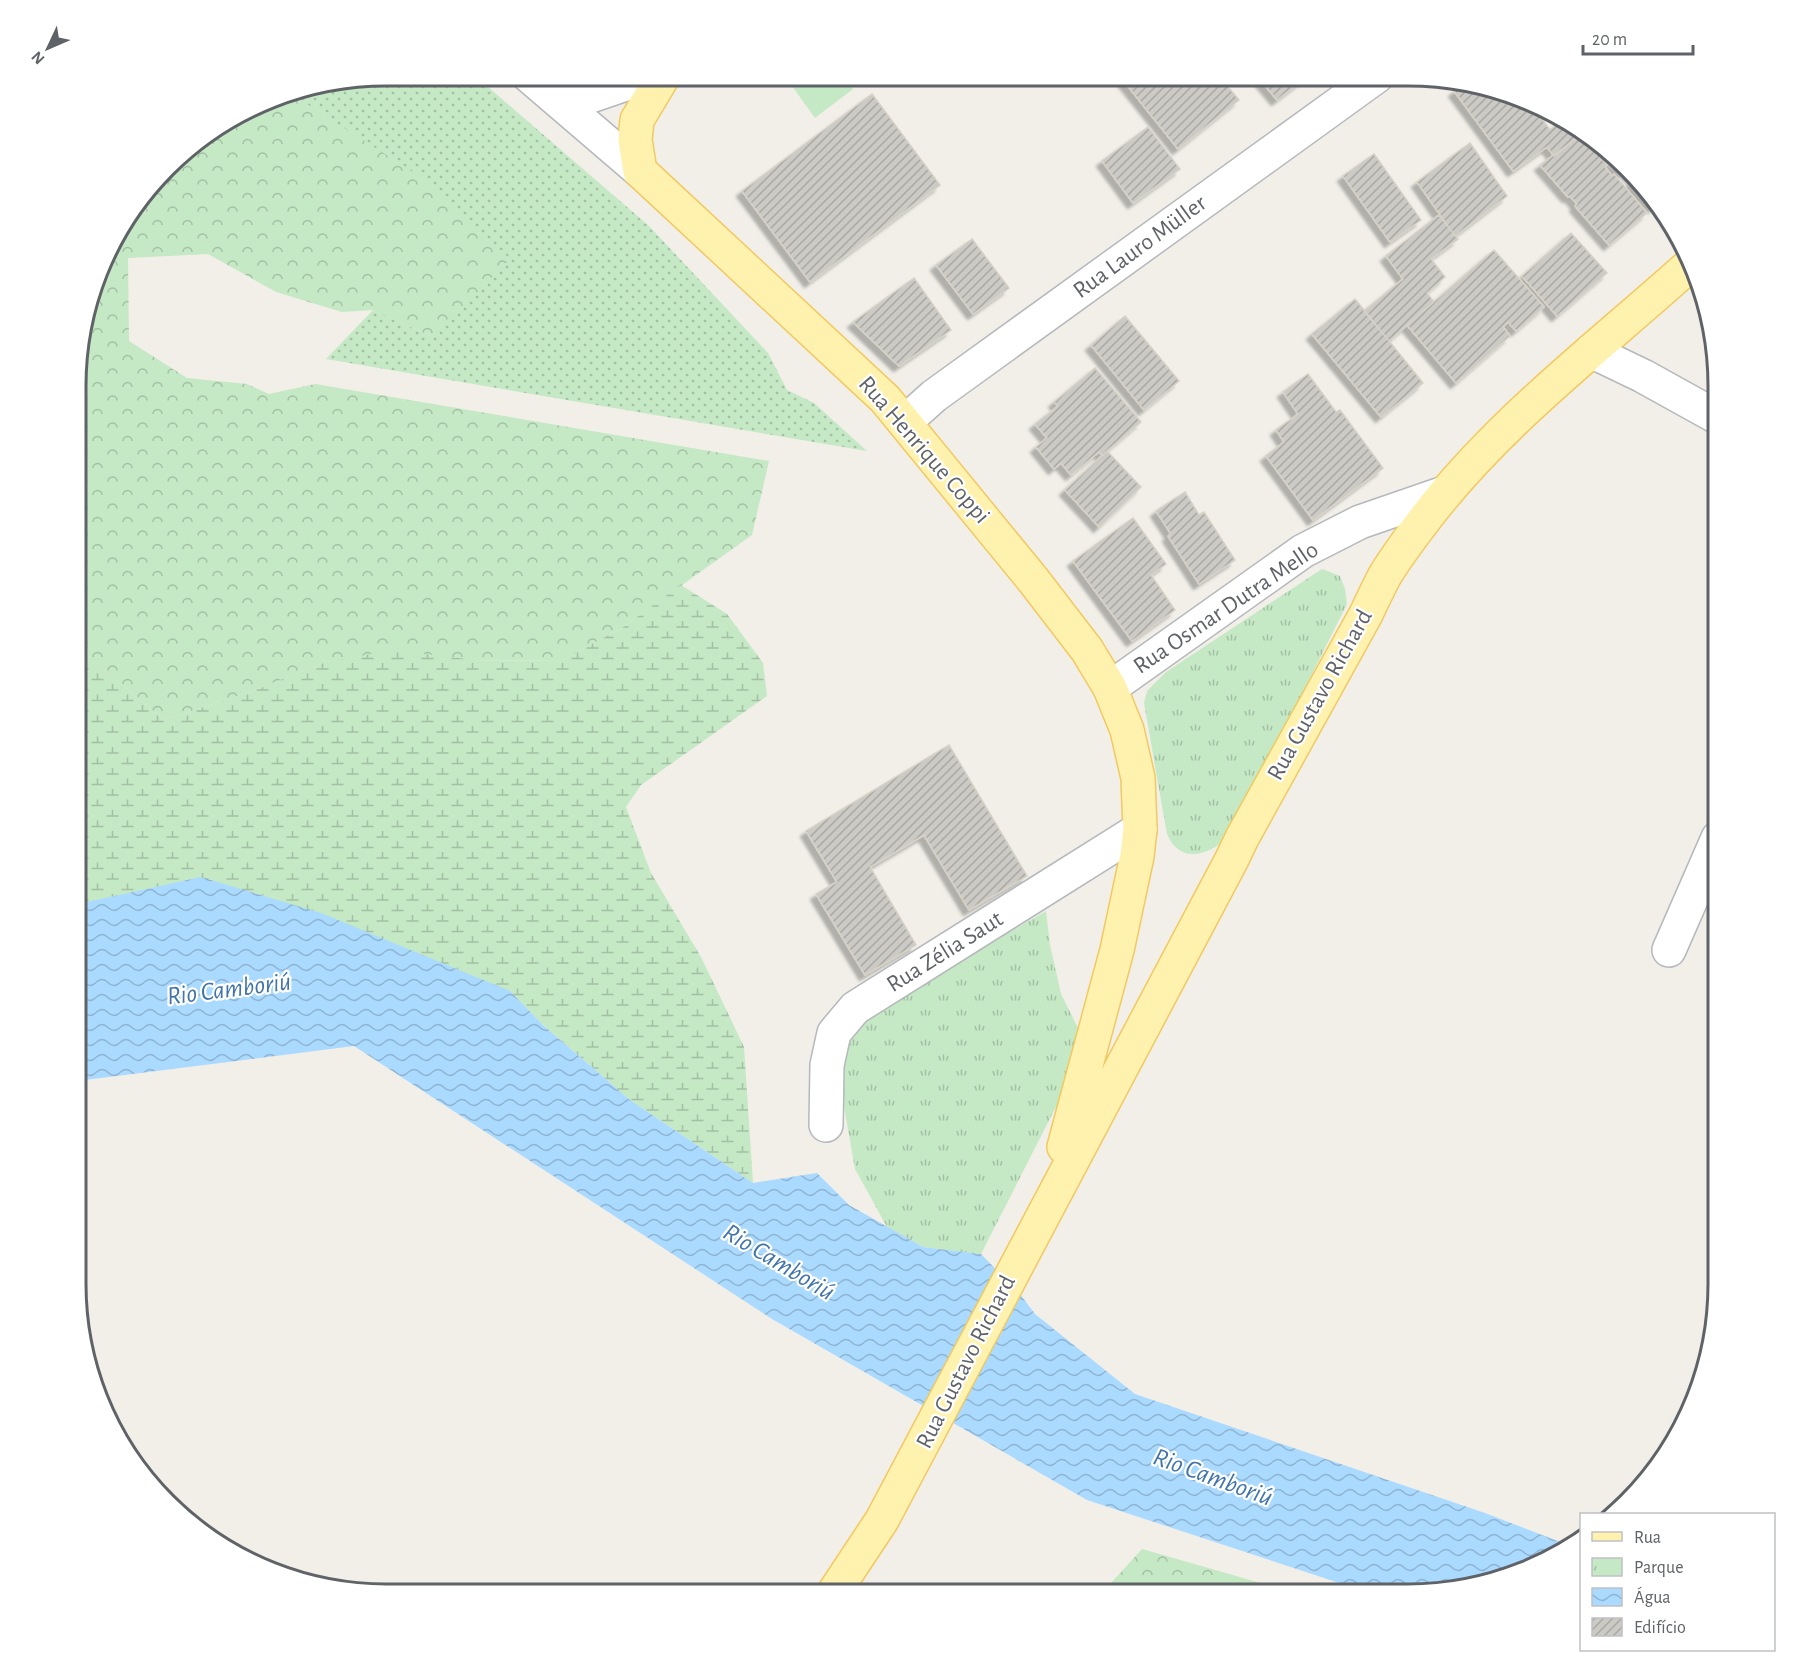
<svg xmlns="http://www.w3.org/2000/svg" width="1793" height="1669" viewBox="0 0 1793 1669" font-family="'Alegreya Sans',sans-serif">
<defs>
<pattern id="grass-dots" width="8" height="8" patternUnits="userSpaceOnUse" patternTransform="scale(1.5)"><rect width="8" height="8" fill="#c5e8c5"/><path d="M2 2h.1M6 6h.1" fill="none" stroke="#a3c0a4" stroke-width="1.8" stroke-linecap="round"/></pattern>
<pattern id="forest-crowns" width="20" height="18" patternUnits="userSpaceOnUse" patternTransform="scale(1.5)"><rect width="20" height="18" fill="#c5e8c5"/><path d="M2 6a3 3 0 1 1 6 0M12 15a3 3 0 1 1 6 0" fill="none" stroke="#a3c0a4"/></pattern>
<pattern id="wetland-marsh" width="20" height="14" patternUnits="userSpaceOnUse" patternTransform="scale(1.5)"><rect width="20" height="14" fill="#c5e8c5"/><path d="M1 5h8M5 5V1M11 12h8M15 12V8" fill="none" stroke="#a3c0a4"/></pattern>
<pattern id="park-tufts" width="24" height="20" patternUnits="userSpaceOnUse" patternTransform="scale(1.5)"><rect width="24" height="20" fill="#c5e8c5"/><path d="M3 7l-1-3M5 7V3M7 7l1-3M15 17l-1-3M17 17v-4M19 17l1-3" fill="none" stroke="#a3c0a4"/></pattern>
<pattern id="water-waves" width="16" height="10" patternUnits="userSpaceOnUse" patternTransform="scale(1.5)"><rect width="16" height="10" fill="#aadaff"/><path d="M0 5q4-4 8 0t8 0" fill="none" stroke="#8eb4d2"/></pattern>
<pattern id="building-hatch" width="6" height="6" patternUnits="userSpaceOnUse" patternTransform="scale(1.5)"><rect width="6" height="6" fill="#cccac5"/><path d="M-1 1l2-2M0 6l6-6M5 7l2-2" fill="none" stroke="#a9a8a4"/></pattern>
<filter id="shadow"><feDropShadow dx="-5.5" dy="5.5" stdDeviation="1.5" flood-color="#0004"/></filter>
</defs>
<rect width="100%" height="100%" fill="#f1efe8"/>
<path fill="url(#grass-dots)" d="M 385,75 L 474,75 L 649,226 L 768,353 L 787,390 L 814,403 L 867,451 L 326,359 L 373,310 L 433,337 L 287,91 Z"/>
<path fill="url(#forest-crowns)" d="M 285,92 L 290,93 L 430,183 L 510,259 L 433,337 L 373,310 L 342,312 L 276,292 L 208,254 L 128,258 L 129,341 L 187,378 L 247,384 L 269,394 L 315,384 L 769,461 L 752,535 L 622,628 L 562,660 L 326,662 L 250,692 L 164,720 L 79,648 L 81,325 L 116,230 L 181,152 Z
M 1142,1549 L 1289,1591 L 1293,1593 L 1101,1594 Z"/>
<path fill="url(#wetland-marsh)" d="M 681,585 L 727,614 L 763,663 L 767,696 L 641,785 L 626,807 L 651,873 L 701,957 L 744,1047 L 753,1183 L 630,1100 L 544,1026 L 510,991 L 78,904 L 79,648 L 164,720 L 250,692 L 326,662 L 394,650 L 482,661 L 562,660 L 622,628 Z"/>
<path fill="url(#park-tufts)" d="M 1322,569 L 1340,576 L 1345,589 L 1347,604 L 1233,832 C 1215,853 1181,868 1167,834 L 1144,703 L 1147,691 L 1166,672 Z
M 1046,911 L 1050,945 L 1061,994 L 1087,1046 L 981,1254 L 923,1247 L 887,1227 L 855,1169 L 835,1055 L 851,1025 Z"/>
<path fill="#c5e8c5" d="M 784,75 L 843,75 L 853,89 L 815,118 Z"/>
<path fill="url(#water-waves)" d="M 201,877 L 321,913 L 510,991 L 544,1026 L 630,1100 L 753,1183 L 817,1173 L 849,1205 L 923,1247 L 981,1254 L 1020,1294 L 1035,1314 L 1135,1394 L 1485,1513 L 1568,1545 L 1526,1571 L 1428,1593 L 1370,1593 L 1087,1500 L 772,1319 L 354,1046 L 77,1081 L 78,904 Z"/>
<path fill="url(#building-hatch)" stroke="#d6d1c6" stroke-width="1.5" filter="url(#shadow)" d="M 1119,75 L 1219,76 L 1239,100 L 1178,149 Z
M 1257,76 L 1308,76 L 1277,100 Z
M 1463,85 L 1530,103 L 1550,130 L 1562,120 L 1581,135 L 1554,156 L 1547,147 L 1513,171 L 1454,91 Z
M 872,94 L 940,185 L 810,282 L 742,191 Z
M 1148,127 L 1180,169 L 1133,203 L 1102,161 Z
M 1581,135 L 1607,165 L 1605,167 L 1612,176 L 1614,174 L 1647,213 L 1609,245 L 1575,206 L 1577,204 L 1570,196 L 1568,197 L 1540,165 Z
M 1470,143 L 1507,196 L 1455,236 L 1417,182 Z
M 1374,154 L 1421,220 L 1390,242 L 1343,176 Z
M 1610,157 L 1641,181 L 1656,205 L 1653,208 L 1630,184 L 1634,180 L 1625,171 L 1621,174 L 1607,160 Z
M 1439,215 L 1458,239 L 1431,259 L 1445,277 L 1427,293 L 1434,302 L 1389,341 L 1364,311 L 1403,279 L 1386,256 Z
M 1571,233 L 1607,273 L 1557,316 L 1522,276 Z
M 972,239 L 1009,288 L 973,314 L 936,265 Z
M 1494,250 L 1544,307 L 1516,331 L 1508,322 L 1503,327 L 1510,336 L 1456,383 L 1407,325 Z
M 914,278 L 951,330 L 899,366 L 853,322 Z
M 1355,299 L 1423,383 L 1381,417 L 1312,334 Z
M 1125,316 L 1179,381 L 1144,410 L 1091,345 Z
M 1095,368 L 1141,422 L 1102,455 L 1099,452 L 1071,475 L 1061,463 L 1054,469 L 1036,447 L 1047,438 L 1035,424 L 1058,406 L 1054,402 Z
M 1308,374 L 1336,412 L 1340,410 L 1383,468 L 1313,520 L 1266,456 L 1284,442 L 1276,430 L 1298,414 L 1283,392 Z
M 1107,451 L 1141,487 L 1099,527 L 1065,490 Z
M 1185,492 L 1199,515 L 1204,512 L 1235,560 L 1199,584 L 1168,536 L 1171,534 L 1156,511 Z
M 1133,518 L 1166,564 L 1151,575 L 1175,610 L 1132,641 L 1073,561 Z
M 949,745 L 1027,876 L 969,910 L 924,835 L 870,867 L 916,945 L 865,975 L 816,894 L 837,882 L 806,831 Z"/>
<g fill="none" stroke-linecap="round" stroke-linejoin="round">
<defs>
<path id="minor" d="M 528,75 L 640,171
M 548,81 L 585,98 L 652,75
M 1591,351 L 1643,376 L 1717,417
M 905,422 L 934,396 L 1377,76
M 1110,688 L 1303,551 L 1360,522 L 1444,493
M 1669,950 L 1718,838
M 826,1125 L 827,1065 L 834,1033 L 855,1008 L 1140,829"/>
<path id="major" d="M 664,75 L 637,120 L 635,140 L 640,171 L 885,399 L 1034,581 L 1087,650 L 1110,688 L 1127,730 L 1138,778 L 1140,829 L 1137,856 L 1117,950 L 1064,1147
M 833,1594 L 882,1520 L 1232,859 L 1242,838 L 1366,614 C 1372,601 1378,589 1384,577 C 1394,560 1406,544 1418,528 C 1494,425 1598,348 1692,263"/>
</defs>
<use href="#minor" stroke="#b5b8bc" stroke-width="36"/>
<use href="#major" stroke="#f2c960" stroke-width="36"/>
<use href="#minor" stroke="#fff" stroke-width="33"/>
<use href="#major" stroke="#fff2af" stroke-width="33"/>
</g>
<g text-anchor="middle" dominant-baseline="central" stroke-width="4.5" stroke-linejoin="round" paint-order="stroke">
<g font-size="24" fill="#5f6368" stroke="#fff">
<text transform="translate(1140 247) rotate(-36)">Rua Lauro Müller</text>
<text transform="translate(924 450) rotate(49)">Rua Henrique Coppi</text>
<text transform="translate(1226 608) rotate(-34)">Rua Osmar Dutra Mello</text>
<text transform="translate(1320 695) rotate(-61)">Rua Gustavo Richard</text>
<text transform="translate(945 952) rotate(-32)">Rua Zélia Saut</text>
<text transform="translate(966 1362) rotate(-63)">Rua Gustavo Richard</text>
</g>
<g font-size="26" font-style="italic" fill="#4174aa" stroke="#fff">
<text transform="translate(229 989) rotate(-7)">Rio Camboriú</text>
<text transform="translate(779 1262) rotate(31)">Rio Camboriú</text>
<text transform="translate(1213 1477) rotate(20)">Rio Camboriú</text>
</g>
</g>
<path d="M0 0H1793V1669H0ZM386 86H1408A300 300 0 0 1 1708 386V1284A300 300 0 0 1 1408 1584H386A300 300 0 0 1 86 1284V386A300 300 0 0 1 386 86Z" fill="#fff" fill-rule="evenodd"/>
<path fill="none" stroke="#5f6368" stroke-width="3" d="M386 86H1408A300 300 0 0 1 1708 386V1284A300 300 0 0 1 1408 1584H386A300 300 0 0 1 86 1284V386A300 300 0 0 1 386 86Z"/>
<rect x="1580" y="1513" width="195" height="138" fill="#ffffff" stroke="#bfc1c3" stroke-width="1.5"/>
<rect x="1592" y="1532" width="30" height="9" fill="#fff2af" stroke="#bfc1c3" stroke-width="1.5"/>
<text x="1634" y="1543" font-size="18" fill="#5f6368">Rua</text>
<rect x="1592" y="1558" width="30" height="18" fill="url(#park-tufts)" stroke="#bfc1c3" stroke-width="1.5"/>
<text x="1634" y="1573" font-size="18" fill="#5f6368">Parque</text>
<rect x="1592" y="1588" width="30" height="18" fill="url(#water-waves)" stroke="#bfc1c3" stroke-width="1.5"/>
<text x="1634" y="1603" font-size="18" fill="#5f6368">Água</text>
<rect x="1592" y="1618" width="30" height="18" fill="url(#building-hatch)" stroke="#bfc1c3" stroke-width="1.5"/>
<text x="1634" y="1633" font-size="18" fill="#5f6368">Edifício</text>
<g transform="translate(48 48) rotate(226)" stroke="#ffffff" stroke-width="4.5" paint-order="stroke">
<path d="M0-4.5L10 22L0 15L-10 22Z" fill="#5f6368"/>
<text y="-9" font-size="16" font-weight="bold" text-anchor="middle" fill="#5f6368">N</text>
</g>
<path d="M1583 45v9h110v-9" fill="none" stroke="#5f6368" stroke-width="3"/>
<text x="1592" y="45" font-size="18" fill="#5f6368" stroke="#ffffff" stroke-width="4.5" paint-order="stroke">20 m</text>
</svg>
